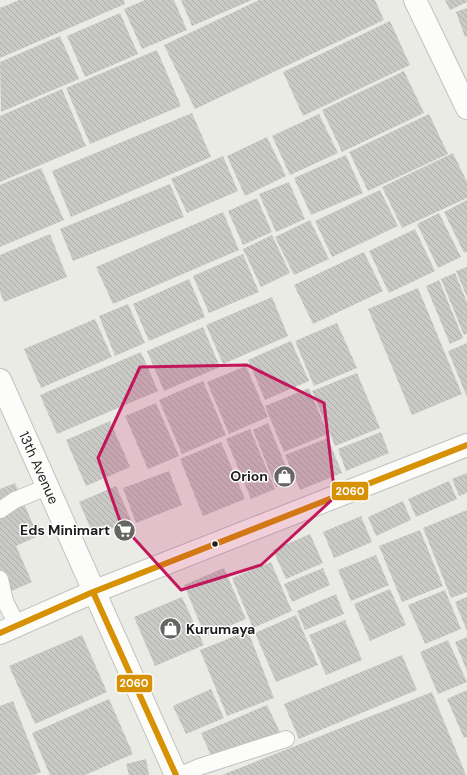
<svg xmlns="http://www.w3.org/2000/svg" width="467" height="775" viewBox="0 0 467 775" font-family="'DM Sans',sans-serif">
<defs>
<pattern id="building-back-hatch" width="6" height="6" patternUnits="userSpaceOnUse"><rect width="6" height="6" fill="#c9c9c6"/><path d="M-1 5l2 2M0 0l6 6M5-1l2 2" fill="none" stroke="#acacaa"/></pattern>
</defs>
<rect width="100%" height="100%" fill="#ebebe6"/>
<path fill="url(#building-back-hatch)" d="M 19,0 L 124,0 L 125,4 L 0,58 L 0,8 Z
M 145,0 L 174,0 L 187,30 L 142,49 L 124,9 Z
M 181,0 L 252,0 L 192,26 Z
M 259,0 L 375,0 L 384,20 L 195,109 L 164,45 Z
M 445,0 L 467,0 L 467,2 L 450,10 Z
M 467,8 L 467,36 L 465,37 L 456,12 Z
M 120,13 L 138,54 L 85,77 L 67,36 Z
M 390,21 L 410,65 L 303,116 L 283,72 Z
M 60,36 L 79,79 L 1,112 L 0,62 Z
M 157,50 L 181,106 L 90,144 L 66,88 Z
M 404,71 L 424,113 L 342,152 L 322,110 Z
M 62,89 L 86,146 L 0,182 L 0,116 Z
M 192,113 L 211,157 L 71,217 L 52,171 Z
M 319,114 L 338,153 L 290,175 L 272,136 Z
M 429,114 L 448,154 L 368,191 L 349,152 Z
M 267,137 L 286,176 L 245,196 L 227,156 Z
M 453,153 L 467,182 L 467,198 L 402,228 L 382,187 Z
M 346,155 L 363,193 L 311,215 L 294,178 Z
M 223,156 L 238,191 L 187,213 L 171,179 Z
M 41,168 L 64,220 L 0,247 L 0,185 Z
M 289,182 L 305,219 L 276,232 L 259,194 Z
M 170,184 L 184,217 L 73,261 L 60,229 Z
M 380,190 L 398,226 L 332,257 L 315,221 Z
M 257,198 L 272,232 L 243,245 L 228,211 Z
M 467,200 L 467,252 L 464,253 L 444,212 Z
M 223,212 L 239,250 L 113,304 L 96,267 Z
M 439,213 L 461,257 L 438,268 L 417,224 Z
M 310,220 L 329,259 L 294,275 L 275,237 Z
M 415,229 L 435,271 L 389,293 L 369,251 Z
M 50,234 L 67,277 L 4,302 L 0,292 L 0,255 Z
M 272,235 L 290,273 L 261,287 L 243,249 Z
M 364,252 L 383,291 L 313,324 L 294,285 Z
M 243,254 L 259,292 L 209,313 L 193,276 Z
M 467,267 L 467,297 L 456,271 Z
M 455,273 L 467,302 L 467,334 L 464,335 L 441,279 Z
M 189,279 L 205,317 L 149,341 L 133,304 Z
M 439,280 L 463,338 L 450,344 L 426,286 Z
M 418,288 L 462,394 L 412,415 L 368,309 Z
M 272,297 L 288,336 L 223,364 L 206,325 Z
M 128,304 L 145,343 L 115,356 L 99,316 Z
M 95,319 L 112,357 L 41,388 L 24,349 Z
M 337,323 L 357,368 L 314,386 L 295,341 Z
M 203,327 L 220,367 L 164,391 L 147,351 Z
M 291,341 L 309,381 L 265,400 L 248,360 Z
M 467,343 L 467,397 L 448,351 Z
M 141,352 L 158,391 L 57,434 L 40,395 Z
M 246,366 L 268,417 L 229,434 L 207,382 Z
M 357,373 L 380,428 L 335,446 L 312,391 Z
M 203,381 L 226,435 L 182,454 L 159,400 Z
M 309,388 L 328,434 L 284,452 L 265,406 Z
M 156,403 L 179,456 L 148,469 L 125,416 Z
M 110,421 L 130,467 L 86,486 L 66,440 Z
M 268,423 L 292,481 L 276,487 L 253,430 Z
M 250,429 L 275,489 L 251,499 L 226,439 Z
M 381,432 L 389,453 L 346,471 L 338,449 Z
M 328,438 L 342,473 L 300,490 L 285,455 Z
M 221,442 L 245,499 L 203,516 L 180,459 Z
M 169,471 L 182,505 L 136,523 L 123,488 Z
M 467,473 L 467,493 L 459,496 L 452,479 Z
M 449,481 L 457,499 L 416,517 L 408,499 Z
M 15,483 L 38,536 L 16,546 L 32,582 L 0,596 L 0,489 Z
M 116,486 L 131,520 L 94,536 L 79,502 Z
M 403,501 L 411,520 L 376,536 L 368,517 Z
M 467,510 L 467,592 L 451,598 L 423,528 Z
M 361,516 L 372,542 L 334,558 L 323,532 Z
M 420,530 L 443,586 L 402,602 L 379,546 Z
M 310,534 L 323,563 L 286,579 L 273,550 Z
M 376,555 L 389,585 L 351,601 L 338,570 Z
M 271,562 L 292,611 L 253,628 L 232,578 Z
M 224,568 L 246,619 L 205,636 L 184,585 Z
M 323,568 L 330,585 L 292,602 L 284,584 Z
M 390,589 L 406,625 L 370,641 L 354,604 Z
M 445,590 L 461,629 L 425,644 L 408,605 Z
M 336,594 L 344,614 L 305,630 L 297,611 Z
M 182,597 L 204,645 L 155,666 L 134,617 Z
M 467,597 L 467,631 L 455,602 Z
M 296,615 L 318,665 L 276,682 L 255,633 Z
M 345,620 L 362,660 L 326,675 L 309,635 Z
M 248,631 L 274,698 L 227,716 L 200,650 Z
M 82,635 L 107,692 L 35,724 L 9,666 Z
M 467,637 L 467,671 L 455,642 Z
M 448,640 L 467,682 L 438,694 L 420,652 Z
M 402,655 L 417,690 L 299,739 L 284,704 Z
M 211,689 L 224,718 L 186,734 L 173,706 Z
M 467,690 L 467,737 L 464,738 L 447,699 Z
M 432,692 L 466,775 L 222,775 Z
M 109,699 L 133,754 L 85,775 L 50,775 L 32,733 Z
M 13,701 L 41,772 L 34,775 L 0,775 L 0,706 Z
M 267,705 L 280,732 L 213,760 L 201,733 Z
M 146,759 L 149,775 L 129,775 L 126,764 Z"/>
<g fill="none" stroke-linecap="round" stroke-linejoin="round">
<defs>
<path id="service" d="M 0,510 L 15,500 L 47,487
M 0,579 L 5,601 L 17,625
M 181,775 L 199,767 L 286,739"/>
<g id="minor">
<path d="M 415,0 L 467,108"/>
<path id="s1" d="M 0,380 L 176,775"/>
</g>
<path id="tertiary" d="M 0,633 L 93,592 L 467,445"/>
</defs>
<use href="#service" stroke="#c1c1be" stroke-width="18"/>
<use href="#minor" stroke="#c1c1be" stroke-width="24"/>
<use href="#tertiary" stroke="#c1c1be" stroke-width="24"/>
<use href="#service" stroke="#fcfcfb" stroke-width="16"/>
<use href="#minor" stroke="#fcfcfb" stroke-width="22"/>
<use href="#tertiary" stroke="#fcfcfb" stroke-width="22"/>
<defs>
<path id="bus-1" d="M 93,592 L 176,775
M 0,633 L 93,592 L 467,445"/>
</defs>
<use href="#bus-1" stroke="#fff" stroke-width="9"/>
<use href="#bus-1" stroke="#d69104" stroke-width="6"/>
</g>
<path fill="#c2185b" fill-opacity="0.2" stroke="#c2185b" stroke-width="3" stroke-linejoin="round" d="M 247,365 L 324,403 L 335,497 L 261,565 L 181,590 L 121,524 L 98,458 L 140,367 Z"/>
<defs>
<symbol id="shop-disc" viewBox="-11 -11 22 22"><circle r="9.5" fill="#656563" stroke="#fff"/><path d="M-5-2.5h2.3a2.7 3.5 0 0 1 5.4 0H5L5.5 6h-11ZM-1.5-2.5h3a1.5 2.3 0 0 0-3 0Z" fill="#fff"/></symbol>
<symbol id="supermarket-disc" viewBox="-11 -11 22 22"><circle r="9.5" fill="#656563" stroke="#fff"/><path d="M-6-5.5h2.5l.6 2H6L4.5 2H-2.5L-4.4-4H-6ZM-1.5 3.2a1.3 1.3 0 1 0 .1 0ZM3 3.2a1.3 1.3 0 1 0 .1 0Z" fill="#fff"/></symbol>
</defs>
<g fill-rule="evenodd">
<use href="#shop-disc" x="272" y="464" width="25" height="25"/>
<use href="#supermarket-disc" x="112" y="518" width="25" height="25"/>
<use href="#shop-disc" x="158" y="616" width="25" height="25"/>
</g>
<circle fill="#1d1d1d" stroke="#fff" stroke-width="1.5" cx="215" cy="544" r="3.5"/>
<g text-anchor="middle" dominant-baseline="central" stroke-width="3" stroke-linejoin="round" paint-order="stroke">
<g font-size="14" fill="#1d1d1d" stroke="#fff">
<text stroke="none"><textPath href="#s1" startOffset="96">13th Avenue</textPath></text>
</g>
<g font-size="14" font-weight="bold" fill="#1d1d1d" stroke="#fff" text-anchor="end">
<text x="268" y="476">Orion</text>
<text x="110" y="530">Eds Minimart</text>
<text x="186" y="629" text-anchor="start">Kurumaya</text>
</g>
</g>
<g stroke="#fff" stroke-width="1.5">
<rect x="331" y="481" width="38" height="20" rx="4" fill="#d69104"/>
<rect x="116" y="674" width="37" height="19" rx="4" fill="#d69104"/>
</g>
<g font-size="11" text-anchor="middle" font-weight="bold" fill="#fff">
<text x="350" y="495">2060</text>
<text x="134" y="687">2060</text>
</g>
</svg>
